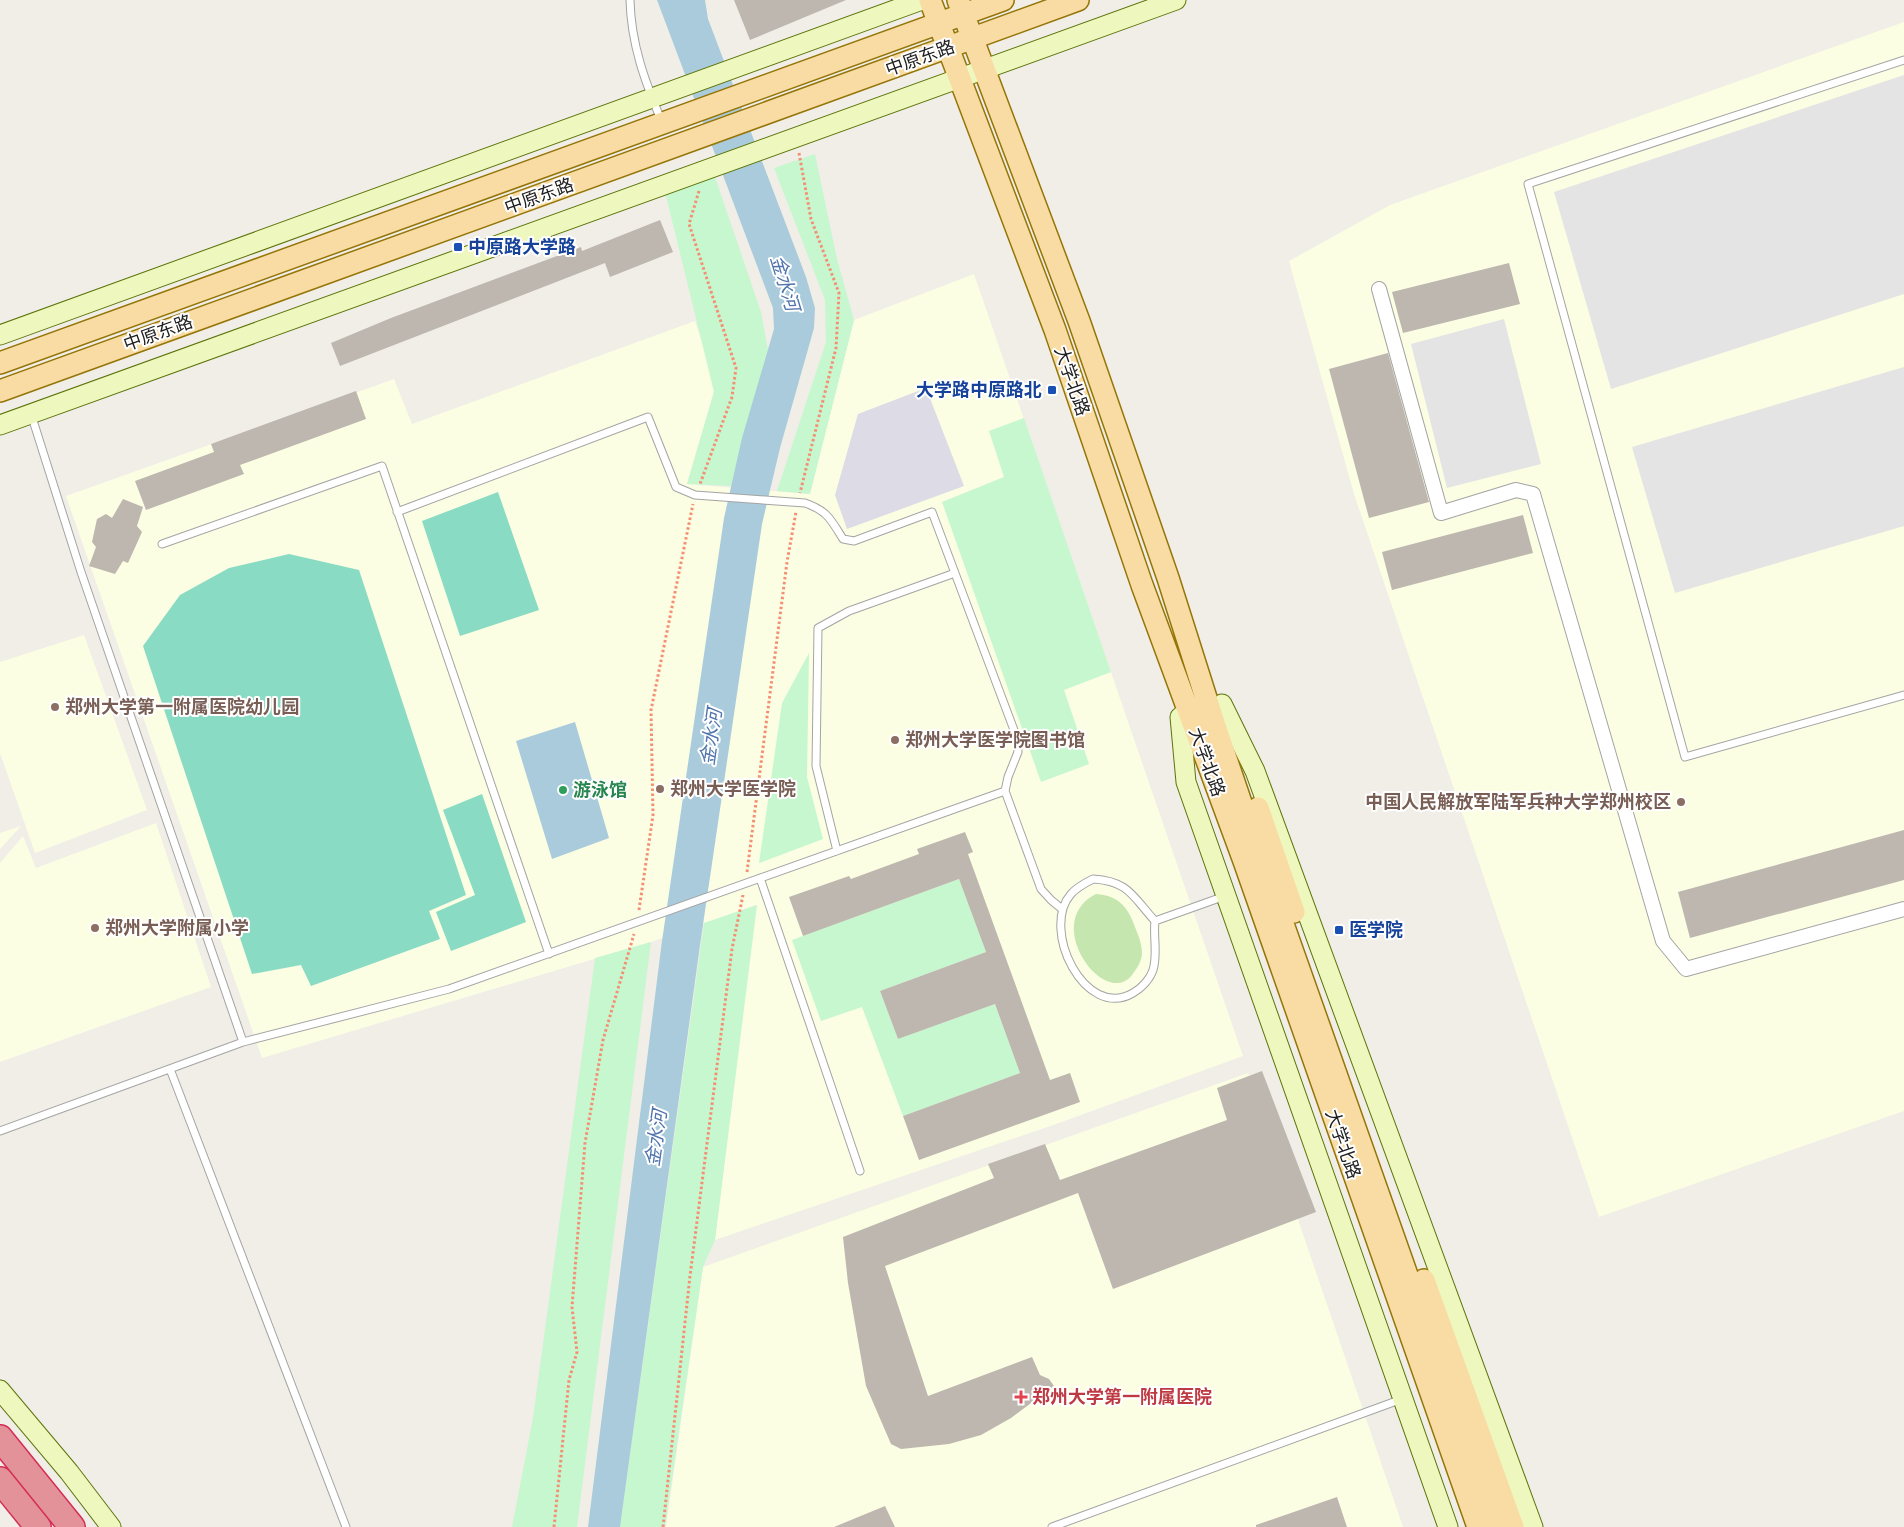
<svg xmlns="http://www.w3.org/2000/svg" width="1904" height="1527" viewBox="0 0 1904 1527" font-family="'Fira Sans Condensed','Noto Sans SC',sans-serif">
<rect width="100%" height="100%" fill="#f0eee7"/>
<path fill="#fbfee2" d="M 1904,22 L 1904,1111 L 1599,1217 L 1354,494 L 1289,261 L 1390,205 Z
M 974,274 L 1243,1056 L 1059,1123 L 715,1240 L 756,905 L 651,942 L 262,1058 L 66,496 L 394,379 L 412,424 L 695,321 L 716,384 L 687,484 L 810,494 L 854,320 Z
M 84,635 L 147,810 L 35,853 L 0,753 L 0,662 Z
M 156,823 L 211,987 L 0,1062 L 0,863 L 23,836 L 36,868 Z
M 21,826 L 0,849 L 0,833 Z
M 1248,1073 L 1403,1527 L 666,1527 L 703,1267 Z"/>
<path fill="#c5e7af" d="M 1096,894 C 1122,896 1129,910 1137,932 C 1140,939 1142,947 1142,954 C 1141,963 1137,968 1132,975 C 1105,1010 1040,922 1096,894 Z"/>
<path fill="#c6f7cf" d="M 815,154 L 837,259 L 854,320 L 810,494 L 777,491 L 826,342 L 825,300 L 774,168 Z
M 715,177 L 761,312 L 768,350 L 731,486 L 687,484 L 714,392 L 665,192 Z
M 1024,418 L 1111,672 L 1064,690 L 1089,764 L 1041,782 L 942,502 L 1004,477 L 989,431 Z
M 809,653 L 807,777 L 823,839 L 759,863 L 782,703 Z
M 959,879 L 986,952 L 880,991 L 898,1039 L 995,1004 L 1020,1073 L 903,1116 L 862,1007 L 821,1021 L 792,940 Z
M 757,905 L 715,1240 L 703,1267 L 665,1527 L 620,1527 L 704,923 Z
M 651,942 L 577,1527 L 512,1527 L 533,1418 L 595,958 Z"/>
<path fill="#89dbc4" d="M 498,492 L 539,610 L 460,636 L 422,521 Z
M 289,554 L 359,570 L 466,895 L 429,911 L 440,939 L 311,986 L 301,965 L 252,974 L 143,646 L 180,595 L 229,568 Z
M 482,794 L 526,922 L 451,951 L 436,912 L 475,895 L 443,810 Z"/>
<path fill="#e4e4e4" d="M 1904,75 L 1904,294 L 1611,389 L 1554,192 Z
M 1504,319 L 1541,464 L 1447,488 L 1411,344 Z
M 1904,367 L 1904,526 L 1675,593 L 1632,447 Z"/>
<path fill="#dcdbe6" d="M 926,388 L 964,486 L 847,529 L 835,495 L 858,414 Z"/>
<path fill="#a9cbdb" d="M 657,0 L 705,0 L 708,19 L 806,277 L 815,308 L 814,328 L 780,448 L 762,524 L 700,945 L 620,1527 L 588,1527 L 662,941 L 724,518 L 742,438 L 774,329 L 773,308 Z
M 575,722 L 609,838 L 552,859 L 516,741 Z"/>
<path fill="#bdb7b0" d="M 734,0 L 846,0 L 750,40 Z
M 660,220 L 673,252 L 610,277 L 605,263 L 340,366 L 331,343 L 391,318 L 581,247 L 582,251 Z
M 1509,263 L 1520,304 L 1403,333 L 1392,292 Z
M 1388,353 L 1429,502 L 1369,518 L 1329,369 Z
M 356,391 L 366,419 L 240,465 L 244,474 L 146,510 L 135,481 L 214,452 L 211,444 Z
M 123,499 L 143,507 L 137,526 L 142,532 L 128,563 L 123,561 L 115,574 L 89,566 L 96,547 L 92,542 L 97,519 L 106,514 L 112,518 Z
M 1523,515 L 1533,553 L 1392,590 L 1382,552 Z
M 1904,830 L 1904,880 L 1690,938 L 1678,892 Z
M 965,832 L 973,852 L 968,854 L 1050,1080 L 1070,1073 L 1080,1102 L 919,1160 L 903,1116 L 1020,1073 L 995,1004 L 898,1039 L 880,991 L 986,952 L 959,879 L 803,936 L 789,897 L 849,876 L 851,879 L 919,854 L 917,849 Z
M 1262,1071 L 1316,1212 L 1113,1289 L 1078,1193 L 885,1266 L 928,1396 L 1032,1357 L 1040,1375 L 1049,1379 L 1054,1386 L 1011,1418 L 981,1435 L 949,1444 L 901,1449 L 891,1444 L 866,1386 L 848,1283 L 843,1237 L 994,1178 L 988,1164 L 1045,1144 L 1060,1180 L 1227,1120 L 1217,1088 Z
M 1337,1497 L 1347,1527 L 1256,1527 L 1256,1525 Z
M 885,1506 L 895,1527 L 834,1527 Z"/>
<g fill="none" stroke-linecap="round" stroke-linejoin="round">
<defs>
<path id="lane" d="M 630,0 C 631,44 645,82 662,122
M 1904,60 L 1528,184 L 1685,757 L 1904,695
M 31,414 L 81,572 L 243,1042
M 397,512 L 648,417 L 676,487 L 695,495 L 805,503 C 828,511 831,520 843,539 L 854,541 L 932,512 L 1017,738 L 1018,752 L 1008,777 L 1005,791 L 1041,889 L 1051,900 L 1062,909
M 162,544 L 382,466 L 549,954
M 837,851 L 816,766 L 818,628 L 849,611 L 955,573
M 760,878 L 860,1171
M 1093,879 C 1129,881 1133,897 1155,921 C 1153,937 1158,954 1153,970 C 1150,979 1142,988 1133,993 C 1085,1021 1040,929 1071,894 C 1077,887 1085,883 1093,879 Z
M 1155,921 L 1225,896
M 170,1069 L 346,1527
M 0,1131 L 243,1042 L 449,989 L 1005,791
M 1052,1527 L 1402,1399"/>
<path id="street" d="M 1379,289 L 1441,513 L 1516,490 L 1533,494 L 1663,941 L 1686,969 L 1904,909"/>
<path id="secondary" d="M 0,335 L 922,0
M 0,425 L 1176,0
M 1222,704 L 1255,771 L 1533,1527
M 1180,717 L 1186,782 L 1448,1527
M 0,1390 L 69,1472 L 111,1527"/>
<path id="primary" d="M 930,0 L 1055,330 L 1142,585 L 1244,861 L 1478,1527
M 958,0 L 1079,321 L 1168,578 L 1213,720 L 1259,856 L 1496,1527
M 0,363 L 1003,0
M 0,391 L 1078,0
M 1258,808 L 1294,912
M 1424,1280 L 1513,1527"/>
<path id="highway" d="M 0,1438 L 72,1527
M 0,1480 L 38,1527"/>
</defs>
<use href="#lane" stroke="#a4a4a4" stroke-width="9"/>
<use href="#street" stroke="#a4a4a4" stroke-width="16"/>
<use href="#secondary" stroke="#5d740a" stroke-width="21"/>
<use href="#primary" stroke="#957507" stroke-width="24"/>
<use href="#highway" stroke="#d42e55" stroke-width="28"/>
<path stroke="#f48f74" stroke-width="3" stroke-dasharray="2.5 2.5" stroke-linecap="butt" d="M 799,153 L 811,219 L 839,293 L 836,348 L 800,493
M 699,191 L 689,224 L 736,368 L 732,397 L 700,484
M 747,872 L 787,562 L 796,512
M 639,910 L 653,815 L 651,710 L 693,504
M 554,1527 L 569,1380 L 577,1352 L 572,1307 L 585,1143 L 603,1040 L 634,934
M 663,1527 L 690,1276 L 732,949 L 743,895"/>
<use href="#lane" stroke="#fff" stroke-width="7"/>
<use href="#street" stroke="#fff" stroke-width="14"/>
<use href="#secondary" stroke="#eef7be" stroke-width="19"/>
<use href="#primary" stroke="#f8dca4" stroke-width="21"/>
<use href="#highway" stroke="#e39299" stroke-width="25"/>
</g>
<g fill="#1a4fb4" stroke="#fff" stroke-width="2">
<rect x="453" y="242" width="10" height="10" rx="2.5"/>
<rect x="1047" y="385" width="10" height="10" rx="2.5"/>
<rect x="1334" y="925" width="10" height="10" rx="2.5"/>
</g>
<g fill="#8d6e63" stroke="#fff" stroke-width="2">
<circle cx="55" cy="707" r="5"/>
<circle cx="895" cy="740" r="5"/>
<circle cx="660" cy="789" r="5"/>
<circle cx="1681" cy="802" r="5"/>
<circle cx="95" cy="928" r="5"/>
</g>
<circle fill="#2e9e5b" stroke="#fff" stroke-width="2" cx="563" cy="790" r="5"/>
<path fill="#e0444e" stroke="#fff" stroke-width="2" d="M1018.5 1389.5h5v5h5v5h-5v5h-5v-5h-5v-5h5z"/>
<g text-anchor="middle" dominant-baseline="central" stroke-width="4" stroke-linejoin="round" paint-order="stroke">
<g font-size="18" fill="#202020" stroke="#fff">
<text transform="translate(920 58) rotate(-20)">中原东路</text>
<text transform="translate(539 196) rotate(-20)">中原东路</text>
<text transform="translate(158 333) rotate(-20)">中原东路</text>
<text transform="translate(1072 381) rotate(71)">大学北路</text>
<text transform="translate(1207 762) rotate(70)">大学北路</text>
<text transform="translate(1343 1144) rotate(71)">大学北路</text>
</g>
<g font-size="18" font-weight="bold" fill="#164399" stroke="#fff" text-anchor="start">
<text x="468" y="247">中原路大学路</text>
<text x="1042" y="390" text-anchor="end">大学路中原路北</text>
<text x="1349" y="930">医学院</text>
</g>
<g font-size="18" font-weight="bold" fill="#785e54" stroke="#fff" text-anchor="start">
<text x="65" y="707">郑州大学第一附属医院幼儿园</text>
<text x="905" y="740">郑州大学医学院图书馆</text>
<text x="670" y="789">郑州大学医学院</text>
<text x="1671" y="802" text-anchor="end">中国人民解放军陆军兵种大学郑州校区</text>
<text x="105" y="928">郑州大学附属小学</text>
</g>
<g font-size="18" font-weight="bold" fill="#27864d" stroke="#fff" text-anchor="start">
<text x="573" y="790">游泳馆</text>
</g>
<g font-size="18" font-weight="bold" fill="#be3a42" stroke="#fff" text-anchor="start">
<text x="1032" y="1397">郑州大学第一附属医院</text>
</g>
<g font-size="19" font-style="italic" fill="#5074ac" stroke="#fff">
<text transform="translate(785 283) rotate(73)">金水河</text>
<text transform="translate(711 737) rotate(-82)">金水河</text>
<text transform="translate(656 1138) rotate(-82)">金水河</text>
</g>
</g>
</svg>
